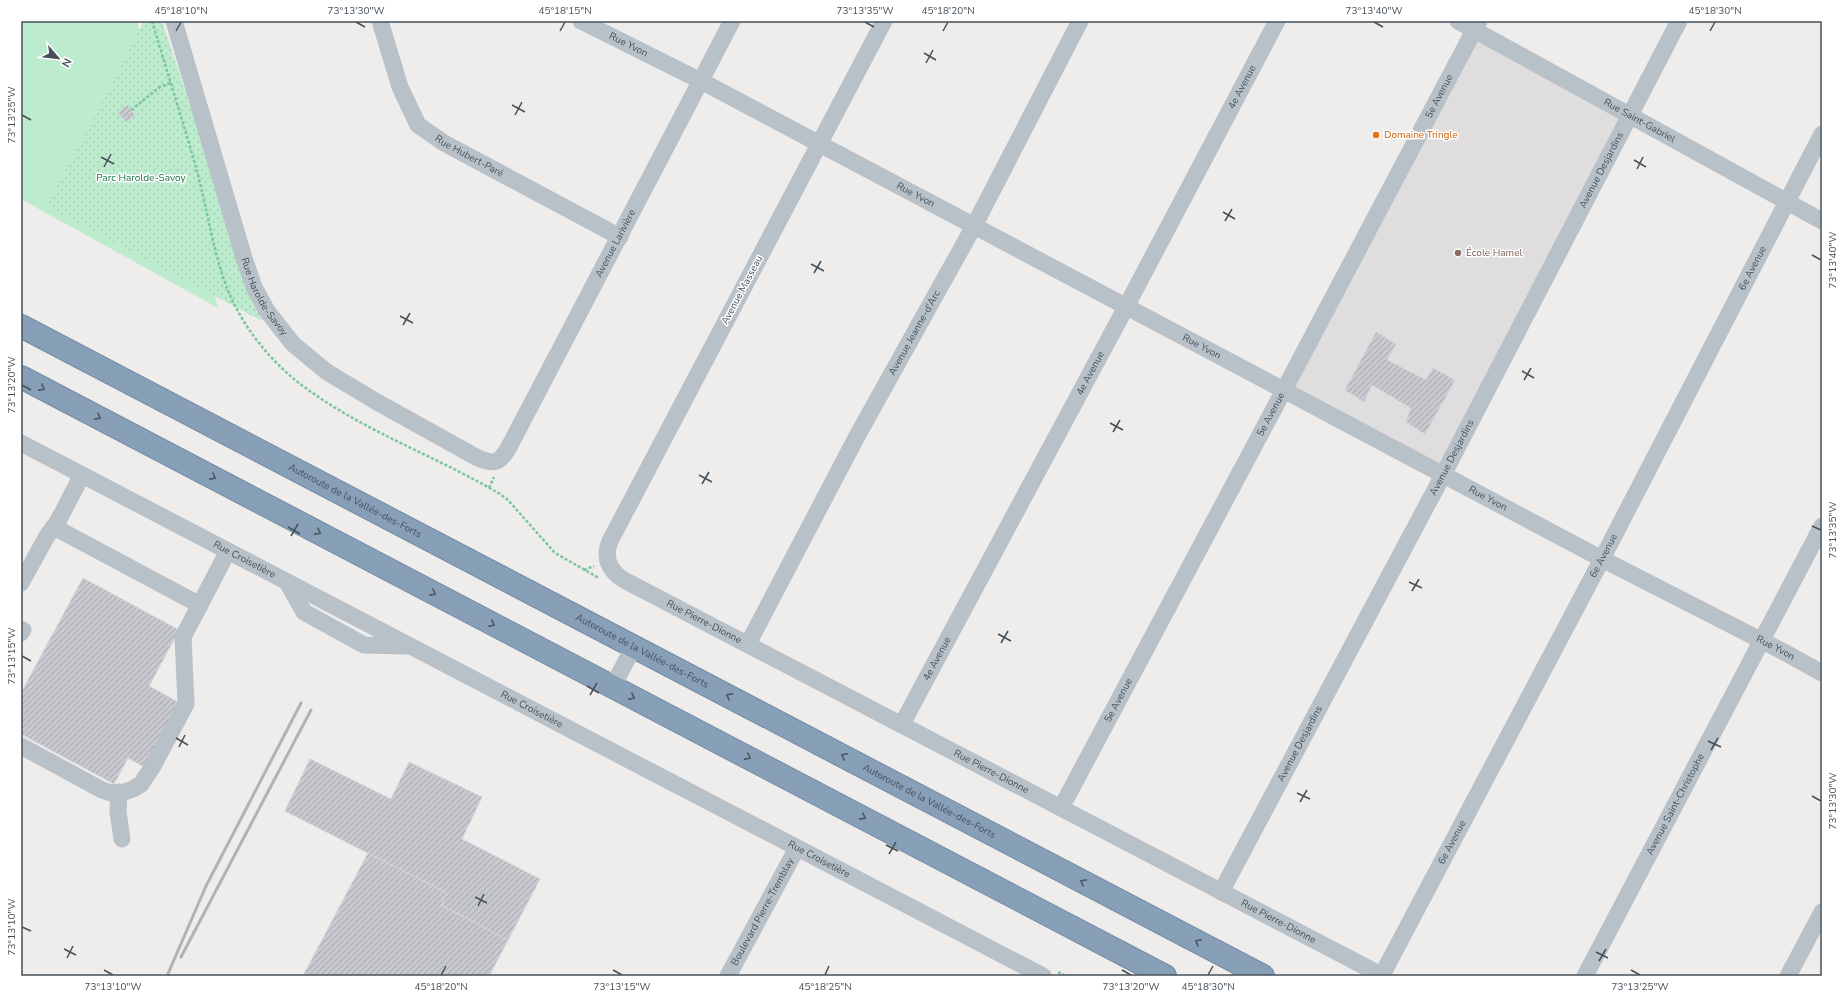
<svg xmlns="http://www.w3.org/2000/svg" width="1843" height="997" viewBox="0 0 1843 997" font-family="'Nunito Sans',sans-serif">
<defs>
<pattern id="park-dots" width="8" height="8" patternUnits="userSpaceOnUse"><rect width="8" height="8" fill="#bdebcd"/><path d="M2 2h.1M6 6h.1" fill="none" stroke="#a4cbb2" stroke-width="1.8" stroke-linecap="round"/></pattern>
<pattern id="building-hatch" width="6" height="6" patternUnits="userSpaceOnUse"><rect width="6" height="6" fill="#c7c9cf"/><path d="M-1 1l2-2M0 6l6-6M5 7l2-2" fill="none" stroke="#a3a6ab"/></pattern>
</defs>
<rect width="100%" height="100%" fill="#efecec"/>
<path fill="#e0ddde" d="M 1474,30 L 1630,116 L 1443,475 L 1284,390 Z"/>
<path fill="#bdebcd" d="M 21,21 L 137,21 L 218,308 L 21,199 Z"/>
<path fill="url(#park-dots)" d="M 144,21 L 162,21 L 262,321 L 47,207 Z"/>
<path fill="url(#building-hatch)" stroke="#d1d3d8" d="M 127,105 L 135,115 L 126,122 L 118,113 Z
M 1376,332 L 1396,344 L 1387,360 L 1426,380 L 1433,368 L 1455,380 L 1425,434 L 1406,422 L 1411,408 L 1372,385 L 1364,402 L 1345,390 Z
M 83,578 L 179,630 L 149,686 L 183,705 L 148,769 L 128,758 L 114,784 L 21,734 L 21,693 Z
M 310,759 L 391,799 L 409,762 L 482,797 L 462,839 L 540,879 L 508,940 L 441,905 L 447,893 L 285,811 Z
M 368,853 L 447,893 L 441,905 L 508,940 L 489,976 L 303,976 Z"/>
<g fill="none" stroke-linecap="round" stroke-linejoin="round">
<defs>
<g id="highway">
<path id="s14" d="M 21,326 L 1263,976"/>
<path d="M 21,377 L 1165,976"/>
</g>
</defs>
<use href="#highway" stroke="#728ba4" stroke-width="24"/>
<path stroke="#78c69d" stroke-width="2.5" stroke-dasharray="3 2" stroke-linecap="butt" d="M 152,21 C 167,72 184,124 198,175 C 206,206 211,237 220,267 C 232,312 262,354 299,383 C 360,430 434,455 500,494 L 508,500 L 555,553 L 599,578
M 131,110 L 160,87 L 170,83
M 489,488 L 494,477
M 584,570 L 594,566
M 1058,972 L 1066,976"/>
<g stroke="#b9c1c8" stroke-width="17">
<path id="s1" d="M 174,21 L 244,258 L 254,287 L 267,311 L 293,344 L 327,372 L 377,402 L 476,457 C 495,466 500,463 510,445 L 732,21"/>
<path id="s2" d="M 380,21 L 400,87 L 418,125 L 444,143 L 620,237"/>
<path id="s3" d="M 581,21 L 701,81 L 1602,559 L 1782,651 L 1822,673"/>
<path id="s4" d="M 884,21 L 610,541 C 603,558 609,571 624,580 L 1383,976"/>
<path id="s5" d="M 1458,21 L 1822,221"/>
<path id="s6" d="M 21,443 L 1043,976"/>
<path d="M 54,527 L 200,605"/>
<path d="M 287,582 L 304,612 L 364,645 L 405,646"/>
<path d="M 21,583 L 47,536 L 58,521 L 82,475"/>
<path d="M 21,629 L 23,630 L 21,633"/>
<path id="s7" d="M 748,644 L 856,438 L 974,226 L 1080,21"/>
<path d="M 613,686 L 634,646"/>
<path id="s8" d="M 902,724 L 1126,307 L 1277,21"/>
<path d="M 21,746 L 102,790 L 111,793 L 124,792 L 133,789 L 141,784 L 153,766 L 186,704 L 183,637 L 228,551"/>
<path d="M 119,792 L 118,812 L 122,839"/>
<path id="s9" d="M 1061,808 L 1284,390 L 1479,21"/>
<path id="s10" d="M 1221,892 L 1443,475 L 1679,21"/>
<path id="s11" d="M 1382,975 L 1602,559 L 1822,134"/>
<path id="s12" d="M 728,976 L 797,848"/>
<path id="s13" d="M 1585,976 L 1822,526"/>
<path d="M 1788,976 L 1822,912"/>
</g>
<use href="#highway" stroke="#87a0b8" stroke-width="22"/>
<path stroke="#afb2b6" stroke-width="3" d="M 181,957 L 311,710
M 167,976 L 206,886 L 301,703"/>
</g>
<defs><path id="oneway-chevron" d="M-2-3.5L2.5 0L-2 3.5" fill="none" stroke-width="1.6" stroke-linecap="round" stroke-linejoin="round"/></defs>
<g stroke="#4c5862">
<use href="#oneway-chevron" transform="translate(42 388) rotate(28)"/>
<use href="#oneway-chevron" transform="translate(98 417) rotate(27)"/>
<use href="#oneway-chevron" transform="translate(213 477) rotate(27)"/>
<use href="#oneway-chevron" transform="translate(318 532) rotate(28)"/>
<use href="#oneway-chevron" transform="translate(433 593) rotate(28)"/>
<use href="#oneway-chevron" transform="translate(492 624) rotate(27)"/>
<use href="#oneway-chevron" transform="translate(729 696) rotate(-152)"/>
<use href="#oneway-chevron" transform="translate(632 697) rotate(28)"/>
<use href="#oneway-chevron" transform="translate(844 756) rotate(-152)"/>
<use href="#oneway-chevron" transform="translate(748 757) rotate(28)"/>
<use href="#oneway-chevron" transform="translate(863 817) rotate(28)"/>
<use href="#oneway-chevron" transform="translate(1083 882) rotate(-152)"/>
<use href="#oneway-chevron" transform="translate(1198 942) rotate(-152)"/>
</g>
<path fill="none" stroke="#465058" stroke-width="1.5" d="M 356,22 L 365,27M 865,22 L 874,27M 1374,22 L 1383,27M 176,31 L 181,22M 560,31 L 565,22M 943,31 L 948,22M 1710,31 L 1715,22M 924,53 L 936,60M 926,63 L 933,50M 512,105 L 525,112M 22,115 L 31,120M 515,115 L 522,102M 101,157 L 114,164M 1634,160 L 1646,167M 104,167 L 111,154M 1637,169 L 1643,157M 1223,212 L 1235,219M 1225,221 L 1232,209M 1812,255 L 1821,260M 811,264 L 824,271M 814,273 L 821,261M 400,316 L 413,323M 403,325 L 410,313M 1522,371 L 1534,378M 1524,380 L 1531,368M 22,385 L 31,390M 1110,423 L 1123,430M 1113,432 L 1120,420M 699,475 L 712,482M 702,484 L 709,472M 1812,526 L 1821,530M 288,527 L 300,534M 291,536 L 298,524M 1409,582 L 1422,588M 1412,591 L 1419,579M 998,634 L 1011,641M 1001,643 L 1008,631M 22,656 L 31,661M 587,686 L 599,693M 590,695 L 597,683M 176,738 L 188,745M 1708,741 L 1721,747M 179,747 L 185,735M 1711,750 L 1718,738M 1297,793 L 1310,799M 1812,796 L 1821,801M 1300,802 L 1307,790M 886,845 L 898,851M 889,854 L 896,842M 475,897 L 487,903M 478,906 L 484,894M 22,927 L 31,931M 64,949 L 76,955M 1596,952 L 1608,958M 67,958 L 73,946M 1599,961 L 1606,949M 104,970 L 113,975M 613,970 L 622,975M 1122,970 L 1131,975M 1631,970 L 1640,975M 441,975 L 446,966M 825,975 L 829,966M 1208,975 L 1213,966"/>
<circle fill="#e8710a" stroke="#fff" stroke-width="1.5" cx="1376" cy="135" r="4"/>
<circle fill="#8d6e63" stroke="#fff" stroke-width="1.5" cx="1458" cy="253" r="4"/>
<g text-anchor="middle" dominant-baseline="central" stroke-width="3" stroke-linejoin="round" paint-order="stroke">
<g font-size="10" fill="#465058" stroke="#fff">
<text stroke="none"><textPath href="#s3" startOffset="53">Rue Yvon</textPath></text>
<text stroke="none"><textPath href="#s8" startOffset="722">4e Avenue</textPath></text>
<text stroke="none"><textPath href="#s9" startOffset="806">5e Avenue</textPath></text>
<text stroke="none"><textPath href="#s5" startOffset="207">Rue Saint-Gabriel</textPath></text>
<text stroke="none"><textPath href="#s2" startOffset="171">Rue Hubert-Paré</textPath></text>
<text stroke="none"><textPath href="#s10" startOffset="816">Avenue Desjardins</textPath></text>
<text stroke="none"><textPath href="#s3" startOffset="377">Rue Yvon</textPath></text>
<text stroke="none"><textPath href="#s1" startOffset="833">Avenue Larivière</textPath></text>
<text stroke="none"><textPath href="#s11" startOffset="798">6e Avenue</textPath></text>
<text transform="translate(742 290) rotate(-62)">Avenue Masseau</text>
<text stroke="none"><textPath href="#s1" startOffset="291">Rue Harolde-Savoy</textPath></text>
<text stroke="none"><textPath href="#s7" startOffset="353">Avenue Jeanne-d'Arc</textPath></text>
<text stroke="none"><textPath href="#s3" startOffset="701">Rue Yvon</textPath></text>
<text stroke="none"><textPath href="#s8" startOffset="398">4e Avenue</textPath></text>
<text stroke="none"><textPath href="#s9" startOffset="446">5e Avenue</textPath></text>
<text stroke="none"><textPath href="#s10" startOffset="492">Avenue Desjardins</textPath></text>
<text stroke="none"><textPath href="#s3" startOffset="1025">Rue Yvon</textPath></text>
<text stroke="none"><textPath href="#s14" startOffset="377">Autoroute de la Vallée-des-Forts</textPath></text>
<text stroke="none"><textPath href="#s11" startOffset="474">6e Avenue</textPath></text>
<text stroke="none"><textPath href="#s6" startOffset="252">Rue Croisetière</textPath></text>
<text stroke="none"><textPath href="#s4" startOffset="724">Rue Pierre-Dionne</textPath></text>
<text stroke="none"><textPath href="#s3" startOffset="1349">Rue Yvon</textPath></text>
<text stroke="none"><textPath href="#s14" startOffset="701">Autoroute de la Vallée-des-Forts</textPath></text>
<text stroke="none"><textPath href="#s8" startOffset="74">4e Avenue</textPath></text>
<text stroke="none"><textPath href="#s9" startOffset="122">5e Avenue</textPath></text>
<text stroke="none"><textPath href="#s6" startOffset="576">Rue Croisetière</textPath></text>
<text stroke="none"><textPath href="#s10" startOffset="168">Avenue Desjardins</textPath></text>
<text stroke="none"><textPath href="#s4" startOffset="1048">Rue Pierre-Dionne</textPath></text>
<text stroke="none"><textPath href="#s14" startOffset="1025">Autoroute de la Vallée-des-Forts</textPath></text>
<text stroke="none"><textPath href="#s13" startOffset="194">Avenue Saint-Christophe</textPath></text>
<text stroke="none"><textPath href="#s11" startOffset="150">6e Avenue</textPath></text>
<text stroke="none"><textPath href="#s6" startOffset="900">Rue Croisetière</textPath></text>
<text stroke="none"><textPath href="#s12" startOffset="73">Boulevard Pierre-Tremblay</textPath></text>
<text stroke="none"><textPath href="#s4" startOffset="1372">Rue Pierre-Dionne</textPath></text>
</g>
<g font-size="10" fill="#c56008" stroke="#fff" text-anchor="start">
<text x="1384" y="135">Domaine Tringle</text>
</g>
<g font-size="10" fill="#1d7446" stroke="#fff">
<text x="141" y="178">Parc Harolde-Savoy</text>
</g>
<g font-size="10" fill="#785e54" stroke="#fff" text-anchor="start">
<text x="1466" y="253">École Hamel</text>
</g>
</g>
<rect width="1843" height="997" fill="none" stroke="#ffffff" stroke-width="44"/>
<g transform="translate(58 58) rotate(118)" stroke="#ffffff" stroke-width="3" paint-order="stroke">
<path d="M0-3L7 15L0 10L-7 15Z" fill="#465058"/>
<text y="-6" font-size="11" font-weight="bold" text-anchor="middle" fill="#465058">N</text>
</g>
<rect x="22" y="22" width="1799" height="953" fill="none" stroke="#465058" stroke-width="1.5"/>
<g font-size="10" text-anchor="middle" fill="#465058">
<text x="181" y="14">45°18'10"N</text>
<text x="356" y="14">73°13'30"W</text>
<text x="565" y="14">45°18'15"N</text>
<text x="865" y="14">73°13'35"W</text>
<text x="948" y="14">45°18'20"N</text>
<text x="1374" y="14">73°13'40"W</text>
<text x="1715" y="14">45°18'30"N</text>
<text transform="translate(11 115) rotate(-90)" y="4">73°13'25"W</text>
<text transform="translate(1832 260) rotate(-90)" y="4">73°13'40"W</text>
<text transform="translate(11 385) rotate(-90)" y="4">73°13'20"W</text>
<text transform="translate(1832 530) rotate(-90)" y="4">73°13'35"W</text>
<text transform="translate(11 656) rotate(-90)" y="4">73°13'15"W</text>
<text transform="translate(1832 801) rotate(-90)" y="4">73°13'30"W</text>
<text transform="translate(11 927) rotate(-90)" y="4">73°13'10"W</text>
<text x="113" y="990">73°13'10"W</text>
<text x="441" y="990">45°18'20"N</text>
<text x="622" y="990">73°13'15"W</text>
<text x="825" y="990">45°18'25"N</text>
<text x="1131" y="990">73°13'20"W</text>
<text x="1208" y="990">45°18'30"N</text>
<text x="1640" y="990">73°13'25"W</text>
</g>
</svg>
